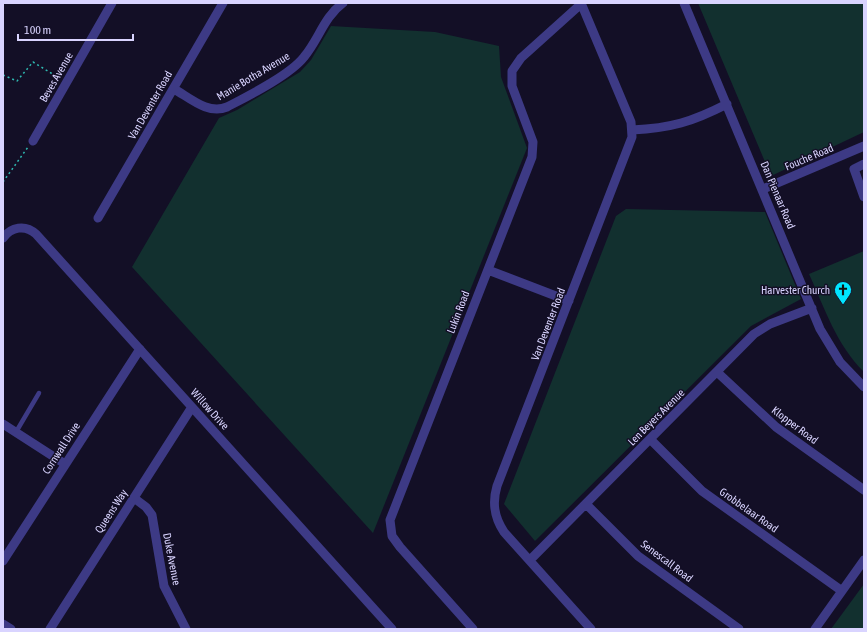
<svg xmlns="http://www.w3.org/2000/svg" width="867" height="632" viewBox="0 0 867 632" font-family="'Asap Condensed',sans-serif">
<rect width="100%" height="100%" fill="#130f26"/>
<path fill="#12302f" d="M 698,3 L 864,3 L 864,132 L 771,176 Z
M 331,26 L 435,32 L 499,46 L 501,77 L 527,148 L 373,533 L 132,267 L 219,118 L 237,110 L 300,72 L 311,60 Z
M 626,209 L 765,212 L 801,299 L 751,326 L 535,541 L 504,504 L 616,216 Z
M 864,251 L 864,372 C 836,344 825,309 809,274 Z
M 864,584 L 864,629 L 831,629 Z"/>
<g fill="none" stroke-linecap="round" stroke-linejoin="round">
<path stroke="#2fb8b0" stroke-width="1.5" stroke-dasharray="2 3" stroke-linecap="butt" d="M 3,75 L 17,81 L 33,62 L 59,78
M 3,182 L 28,147"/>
<path stroke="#3d3a85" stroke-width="4.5" d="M 16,432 L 39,393"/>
<path stroke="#3d3a85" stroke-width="9" d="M 581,3 L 631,122 L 632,137 L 497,486 C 492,503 494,517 504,532 L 591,629
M 684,3 L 820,329 L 840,362 L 864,387
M 174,89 C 190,98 208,115 227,107 C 248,96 290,75 304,57 C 319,39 324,17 343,3
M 632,130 C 671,128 692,122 727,104
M 33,141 L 112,3
M 864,164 L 854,169 L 864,197
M 763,189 L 864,146
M 98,218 L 223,3
M 3,238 C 11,227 25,224 36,234 L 392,629
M 488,270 L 569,301
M 717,372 L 776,427 L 864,490
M 3,424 L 65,464
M 650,439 L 702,491 L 842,591
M 134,498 L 146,507 L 152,515 L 164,586 L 186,629
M 586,504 L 638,556 L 739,629
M 530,560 L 754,334 L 770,324 L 812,308
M 3,561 L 140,349
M 3,624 L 11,629
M 50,629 L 192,407
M 473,629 L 400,547 L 392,536 L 390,520 L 532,157 L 533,142 L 512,86 L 512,71 L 521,58 L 581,4
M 815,629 L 864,560"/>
</g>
<defs>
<symbol id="church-pin" viewBox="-11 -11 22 30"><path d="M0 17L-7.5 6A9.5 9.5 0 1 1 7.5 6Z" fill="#00e5ff" stroke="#130f26"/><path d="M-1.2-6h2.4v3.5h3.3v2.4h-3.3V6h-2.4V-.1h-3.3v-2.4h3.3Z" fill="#111"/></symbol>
</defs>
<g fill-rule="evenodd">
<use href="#church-pin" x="833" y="280" width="20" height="27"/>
</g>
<g text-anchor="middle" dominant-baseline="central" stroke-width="3" stroke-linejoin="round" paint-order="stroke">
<g font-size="11" fill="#d9d4ff" stroke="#130f26">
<text transform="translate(253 76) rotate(-31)">Manie Botha Avenue</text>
<text transform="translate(56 77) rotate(-60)">Beves Avenue</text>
<text transform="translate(150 105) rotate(-60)">Van Deventer Road</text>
<text transform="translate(809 157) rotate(-23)">Fouche Road</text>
<text transform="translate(778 195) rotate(67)">Dan Pienaar Road</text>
<text transform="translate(458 312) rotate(-69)">Lukin Road</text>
<text transform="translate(548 324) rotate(-69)">Van Deventer Road</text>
<text transform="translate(210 409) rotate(48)">Willow Drive</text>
<text transform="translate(656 417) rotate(-45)">Len Beyers Avenue</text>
<text transform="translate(795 425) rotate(37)">Klopper Road</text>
<text transform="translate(61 448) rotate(-57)">Cornwall Drive</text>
<text transform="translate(749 510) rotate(35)">Grobbelaar Road</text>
<text transform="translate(111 511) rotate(-57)">Queens Way</text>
<text transform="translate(172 559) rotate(79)">Duke Avenue</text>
<text transform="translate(667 561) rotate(37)">Senescall Road</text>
</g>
<g font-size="11" fill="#d9d4ff" stroke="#130f26" text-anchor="end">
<text x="830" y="290">Harvester Church</text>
</g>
</g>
<rect width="867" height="632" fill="none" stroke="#d9d4ff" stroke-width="8"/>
<path d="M18 34v6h115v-6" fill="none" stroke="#d9d4ff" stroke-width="2"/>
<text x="24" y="34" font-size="12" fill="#d9d4ff" stroke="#130f26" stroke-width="3" paint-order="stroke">100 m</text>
</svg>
